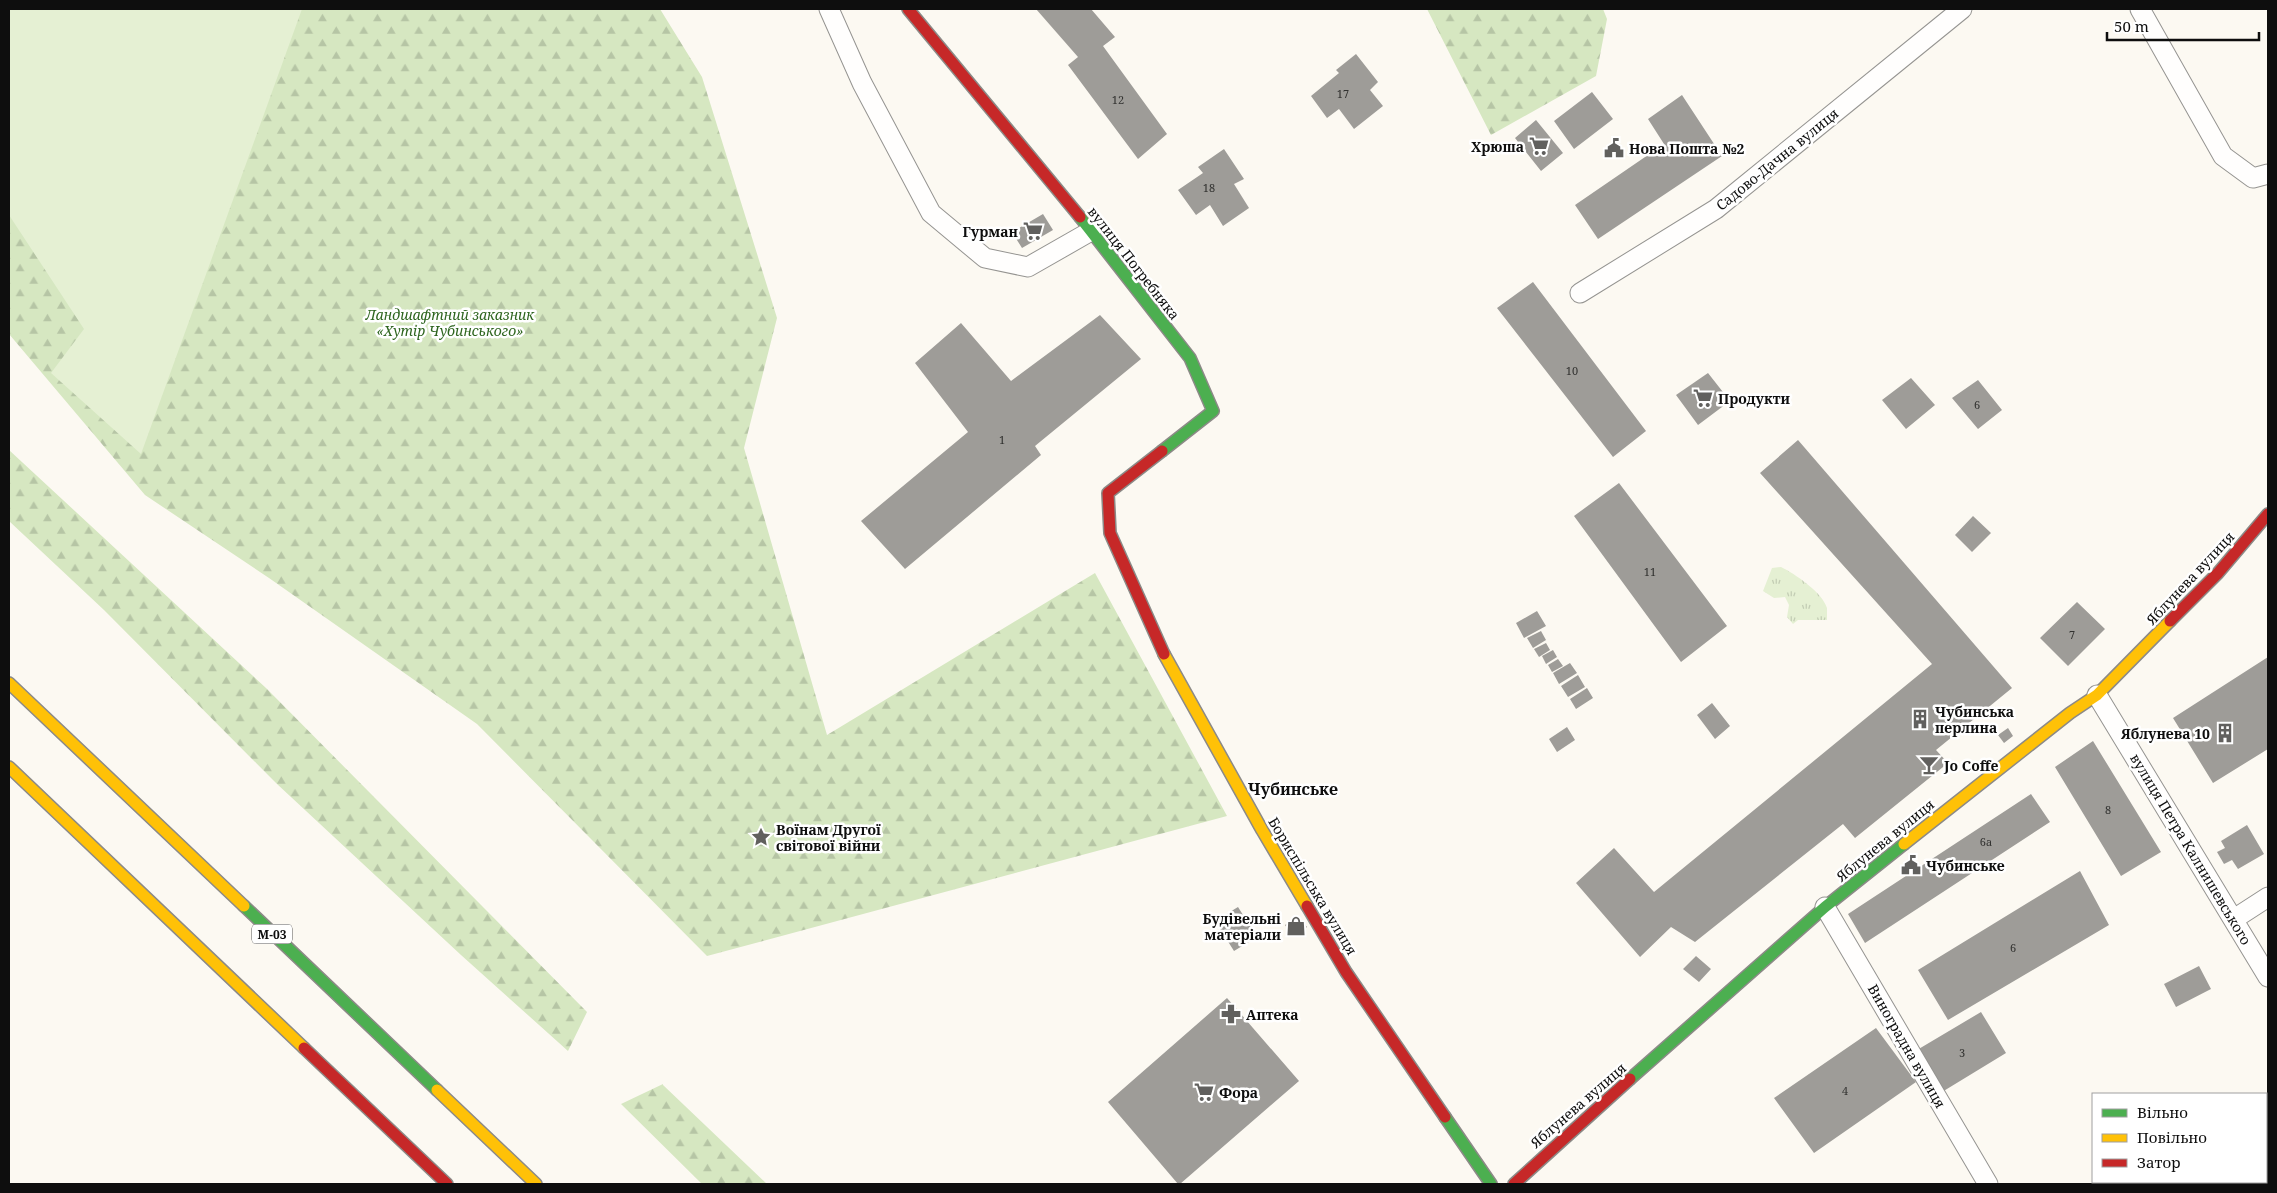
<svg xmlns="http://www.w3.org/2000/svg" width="2277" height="1193" viewBox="0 0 2277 1193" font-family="'Noto Serif',serif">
<defs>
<pattern id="forest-firs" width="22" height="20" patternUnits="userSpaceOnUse" patternTransform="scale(1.25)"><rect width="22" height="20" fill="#d6e7c1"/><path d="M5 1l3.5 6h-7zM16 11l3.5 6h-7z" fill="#b6c5a5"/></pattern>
<pattern id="park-tufts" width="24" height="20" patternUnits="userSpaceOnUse" patternTransform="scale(1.25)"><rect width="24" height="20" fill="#e5f0d3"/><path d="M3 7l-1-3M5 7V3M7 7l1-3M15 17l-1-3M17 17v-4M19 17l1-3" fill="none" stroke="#c3cdb4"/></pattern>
</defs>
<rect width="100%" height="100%" fill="#fcf9f2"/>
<path fill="url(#forest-firs)" d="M 64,9 L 660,9 L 702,77 L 777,318 L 744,448 L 827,735 L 1095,573 L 1227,816 L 707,956 L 477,724 L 269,578 L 145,495 L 9,334 L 9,117 Z
M 1427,9 L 1603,9 L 1607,19 L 1596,76 L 1491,135 Z
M 9,450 L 266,688 L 587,1012 L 568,1051 L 461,955 L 277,784 L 104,610 L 9,521 Z
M 663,1084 L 663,1085 L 767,1184 L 702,1184 L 621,1104 Z"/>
<path fill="url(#park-tufts)" d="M 1781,567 C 1795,574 1822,592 1827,608 C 1827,611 1827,616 1827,620 L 1798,620 L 1793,624 L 1787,617 L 1789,605 L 1785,597 L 1774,598 L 1763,591 L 1772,568 Z"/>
<path fill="#e5f0d3" d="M 9,9 L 302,9 L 141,454 L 51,373 L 84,329 L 9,215 Z"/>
<path fill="#9e9c98" d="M 1036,9 L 1091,9 L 1115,37 L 1103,46 L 1167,134 L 1138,159 L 1068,65 L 1078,57 Z
M 1356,54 L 1378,82 L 1370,90 L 1383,106 L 1354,129 L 1339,109 L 1327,118 L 1311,96 L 1339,73 L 1336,70 Z
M 1592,92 L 1613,119 L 1574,149 L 1554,121 Z
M 1682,95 L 1722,156 L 1598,239 L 1575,205 L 1664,144 L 1648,119 Z
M 1536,120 L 1563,153 L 1541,171 L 1515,138 Z
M 1224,149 L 1244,179 L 1234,184 L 1249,208 L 1223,226 L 1210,205 L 1196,215 L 1178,190 L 1203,173 L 1198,167 Z
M 1043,214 L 1053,230 L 1022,248 L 1012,232 Z
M 1533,282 L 1646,431 L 1613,457 L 1497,308 Z
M 1100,315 L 1141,359 L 1035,446 L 1041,455 L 905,569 L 861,521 L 968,432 L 915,363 L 961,323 L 1011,381 Z
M 1708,373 L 1730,401 L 1698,425 L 1676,395 Z
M 1911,378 L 1935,405 L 1906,429 L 1882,400 Z
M 1978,380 L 2002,410 L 1978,429 L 1952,398 Z
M 1798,440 L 2012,688 L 1936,750 L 1948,763 L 1855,838 L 1843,824 L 1695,942 L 1671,927 L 1640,957 L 1576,883 L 1614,848 L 1654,892 L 1932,664 L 1760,473 Z
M 1619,483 L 1727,626 L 1681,662 L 1574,516 Z
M 1973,516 L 1991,533 L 1972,552 L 1955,535 Z
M 2077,602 L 2105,629 L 2068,666 L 2040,638 Z
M 1537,611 L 1546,626 L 1524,638 L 1516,623 Z
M 1541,631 L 1546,640 L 1533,648 L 1527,638 Z
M 1546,643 L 1550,650 L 1539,657 L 1534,649 Z
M 1553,650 L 1557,657 L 1546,664 L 1542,656 Z
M 2268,657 L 2268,749 L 2213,783 L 2173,718 Z
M 1558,659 L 1563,666 L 1552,672 L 1548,665 Z
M 1570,663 L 1577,673 L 1559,684 L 1553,673 Z
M 1578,675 L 1585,687 L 1568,697 L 1561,686 Z
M 1587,688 L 1593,698 L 1576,709 L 1570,699 Z
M 1712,703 L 1730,726 L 1715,739 L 1697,715 Z
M 1567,727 L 1575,740 L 1557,752 L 1549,739 Z
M 2008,728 L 2013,736 L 2004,743 L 1998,735 Z
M 2093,741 L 2161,852 L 2121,876 L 2055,767 Z
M 2031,794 L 2050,822 L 1865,943 L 1848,914 Z
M 2247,825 L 2264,854 L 2238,869 L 2232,860 L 2224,864 L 2217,852 L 2225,848 L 2221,841 Z
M 2080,871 L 2109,925 L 1948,1020 L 1918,970 Z
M 1238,907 L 1257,937 L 1234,951 L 1215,921 Z
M 1298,916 L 1307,927 L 1293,937 L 1285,925 Z
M 1696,956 L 1711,969 L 1699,982 L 1683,969 Z
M 2199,966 L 2211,989 L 2176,1007 L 2164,984 Z
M 1227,998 L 1299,1081 L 1180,1184 L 1178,1184 L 1108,1102 Z
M 1981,1012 L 2006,1053 L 1942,1092 L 1917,1050 Z
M 1876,1028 L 1916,1082 L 1814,1153 L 1774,1098 Z"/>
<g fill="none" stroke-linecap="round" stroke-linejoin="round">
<defs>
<path id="street" d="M 829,9 L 862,83 L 931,213 L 985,258 L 1028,267 L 1091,231
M 2140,9 L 2223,156 L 2253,178 L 2268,174
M 1580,293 L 1716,209 L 1962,9
M 2097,695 L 2268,977
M 1825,907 L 1988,1184
M 2234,919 L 2268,897"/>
<path id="fast" d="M 1080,217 L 1190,358 L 1213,411 L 1162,451
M 244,906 L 437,1090
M 1630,1079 L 1825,907 L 1904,844
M 1445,1117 L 1491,1184"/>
<path id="slow" d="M 1164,654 L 1262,830 L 1307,906
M 9,683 L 244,906
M 9,767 L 304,1048
M 1904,844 L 2070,713 L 2097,695 L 2170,621
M 437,1090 L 536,1184"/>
<path id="jam" d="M 908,9 L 1080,217
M 1162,451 L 1108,493 L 1110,533 L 1164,654
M 2170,621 L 2218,573 L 2268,514
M 1307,906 L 1346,972 L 1445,1117
M 304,1048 L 447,1184
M 1514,1184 L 1630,1079"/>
</defs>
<use href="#street" stroke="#959491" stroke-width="21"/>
<use href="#fast" stroke="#8c8a87" stroke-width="14"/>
<use href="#slow" stroke="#8c8a87" stroke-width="14"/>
<use href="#jam" stroke="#8c8a87" stroke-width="14"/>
<use href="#street" stroke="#fffefd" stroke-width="19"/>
<use href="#fast" stroke="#4caf50" stroke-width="11"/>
<use href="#slow" stroke="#ffc107" stroke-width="11"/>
<use href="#jam" stroke="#c62828" stroke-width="11"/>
</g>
<defs>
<symbol id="supermarket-bare" viewBox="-9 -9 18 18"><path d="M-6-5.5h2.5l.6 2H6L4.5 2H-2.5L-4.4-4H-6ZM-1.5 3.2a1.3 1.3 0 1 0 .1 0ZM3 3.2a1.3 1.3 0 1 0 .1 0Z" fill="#61605e" stroke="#fff" stroke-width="2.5" paint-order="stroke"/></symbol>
<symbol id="civic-bare" viewBox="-9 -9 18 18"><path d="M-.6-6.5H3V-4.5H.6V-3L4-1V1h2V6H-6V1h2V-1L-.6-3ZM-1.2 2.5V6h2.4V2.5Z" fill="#61605e" stroke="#fff" stroke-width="2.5" paint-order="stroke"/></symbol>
<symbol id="building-bare" viewBox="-9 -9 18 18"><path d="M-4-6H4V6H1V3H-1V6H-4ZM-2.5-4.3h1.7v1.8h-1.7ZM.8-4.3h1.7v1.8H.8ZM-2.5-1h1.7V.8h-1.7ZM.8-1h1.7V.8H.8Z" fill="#61605e" stroke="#fff" stroke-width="2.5" paint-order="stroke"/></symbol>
<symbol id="bar-bare" viewBox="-9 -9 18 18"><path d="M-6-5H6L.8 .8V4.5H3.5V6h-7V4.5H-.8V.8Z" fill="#61605e" stroke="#fff" stroke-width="2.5" paint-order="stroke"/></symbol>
<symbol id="sight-bare" viewBox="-9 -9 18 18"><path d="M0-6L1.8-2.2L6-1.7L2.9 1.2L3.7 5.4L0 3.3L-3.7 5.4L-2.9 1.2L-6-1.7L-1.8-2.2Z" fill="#61605e" stroke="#fff" stroke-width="2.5" paint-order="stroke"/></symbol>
<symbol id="shop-bare" viewBox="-9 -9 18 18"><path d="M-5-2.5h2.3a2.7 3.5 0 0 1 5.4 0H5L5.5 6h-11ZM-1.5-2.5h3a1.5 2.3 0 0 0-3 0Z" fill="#61605e" stroke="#fff" stroke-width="2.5" paint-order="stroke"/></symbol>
<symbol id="pharmacy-bare" viewBox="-9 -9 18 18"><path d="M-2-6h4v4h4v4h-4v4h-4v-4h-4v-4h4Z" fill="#61605e" stroke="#fff" stroke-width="2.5" paint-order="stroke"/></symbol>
</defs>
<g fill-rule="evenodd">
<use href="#supermarket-bare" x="1525" y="132" width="28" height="28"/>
<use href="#civic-bare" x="1600" y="134" width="28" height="28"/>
<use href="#supermarket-bare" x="1019" y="217" width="28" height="28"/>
<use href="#supermarket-bare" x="1689" y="384" width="28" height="28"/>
<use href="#building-bare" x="1906" y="705" width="28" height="28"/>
<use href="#building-bare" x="2211" y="719" width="28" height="28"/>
<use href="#bar-bare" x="1915" y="751" width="28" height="28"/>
<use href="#sight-bare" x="747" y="823" width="28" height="28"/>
<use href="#civic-bare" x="1897" y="851" width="28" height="28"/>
<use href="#shop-bare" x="1282" y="912" width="28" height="28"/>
<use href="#pharmacy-bare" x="1217" y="1000" width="28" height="28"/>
<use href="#supermarket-bare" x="1190" y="1078" width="28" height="28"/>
</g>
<g text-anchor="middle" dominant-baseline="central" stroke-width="5" stroke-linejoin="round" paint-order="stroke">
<g font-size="11" fill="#323230">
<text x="1343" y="93">17</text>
<text x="1118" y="99">12</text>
<text x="1209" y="187">18</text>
<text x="1572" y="370">10</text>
<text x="1977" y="404">6</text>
<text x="1002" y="439">1</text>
<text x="1650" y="571">11</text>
<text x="2072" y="634">7</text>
<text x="2108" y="809">8</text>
<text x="1986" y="841">6а</text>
<text x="2013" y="947">6</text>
<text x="1962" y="1052">3</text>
<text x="1845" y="1090">4</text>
</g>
<rect fill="#fff" stroke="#565656" stroke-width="1" x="252" y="924.5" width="40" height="19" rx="4"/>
<g font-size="12" font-weight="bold" fill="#0e0e0e">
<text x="272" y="934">М-03</text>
</g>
<g font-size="14" font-weight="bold" fill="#0e0e0e" stroke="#fff" text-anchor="start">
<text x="1524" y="146" text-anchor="end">Хрюша</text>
<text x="1629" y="148">Нова Пошта №2</text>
<text x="1018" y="231" text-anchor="end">Гурман</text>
<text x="1718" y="398">Продукти</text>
<text x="1935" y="711">Чубинська<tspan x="1935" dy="16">перлина</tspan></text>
<text x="2210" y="733" text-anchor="end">Яблунева 10</text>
<text x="1944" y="765">Jo Coffe</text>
<text x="776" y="829">Воїнам Другої<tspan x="776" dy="16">світової війни</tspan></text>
<text x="1926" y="865">Чубинське</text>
<text x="1281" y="918" text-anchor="end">Будівельні<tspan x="1281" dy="16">матеріали</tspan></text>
<text x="1246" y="1014">Аптека</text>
<text x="1219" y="1092">Фора</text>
</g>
<g font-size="14" fill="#0e0e0e" stroke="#fff">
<text transform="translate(1777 159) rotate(-39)">Садово-Дачна вулиця</text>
<text transform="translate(1134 263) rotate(52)">вулиця Погребняка</text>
<text transform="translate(2190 578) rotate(-47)">Яблунева вулиця</text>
<text transform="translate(1885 840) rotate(-39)">Яблунева вулиця</text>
<text transform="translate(2191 849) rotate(59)">вулиця Петра Калнишевського</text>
<text transform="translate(1313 886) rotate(59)">Бориспільська вулиця</text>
<text transform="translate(1907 1046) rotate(60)">Виноградна вулиця</text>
<text transform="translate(1578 1105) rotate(-41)">Яблунева вулиця</text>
</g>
<g font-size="14" font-style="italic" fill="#2e651f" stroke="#fff">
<text x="450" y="314">Ландшафтний заказник<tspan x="450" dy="16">«Хутір Чубинського»</tspan></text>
</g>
<g font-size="16" font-weight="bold" fill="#0e0e0e" stroke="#fff">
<text x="1293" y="789">Чубинське</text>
</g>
</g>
<rect width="2277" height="1193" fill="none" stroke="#0e0e0e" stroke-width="20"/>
<rect x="2092" y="1093" width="175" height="90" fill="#ffffff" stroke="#9f9f9f"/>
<rect x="2102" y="1109" width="25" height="8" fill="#4caf50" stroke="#9f9f9f"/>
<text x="2137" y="1118" font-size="15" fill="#0e0e0e">Вільно</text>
<rect x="2102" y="1134" width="25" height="8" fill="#ffc107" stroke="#9f9f9f"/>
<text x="2137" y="1143" font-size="15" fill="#0e0e0e">Повільно</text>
<rect x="2102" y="1159" width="25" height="8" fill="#c62828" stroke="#9f9f9f"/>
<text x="2137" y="1168" font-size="15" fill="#0e0e0e">Затор</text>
<path d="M2107 32v8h152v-8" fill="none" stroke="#0e0e0e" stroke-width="2.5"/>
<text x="2114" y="32" font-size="15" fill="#0e0e0e" stroke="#ffffff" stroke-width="4" paint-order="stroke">50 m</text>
</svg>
